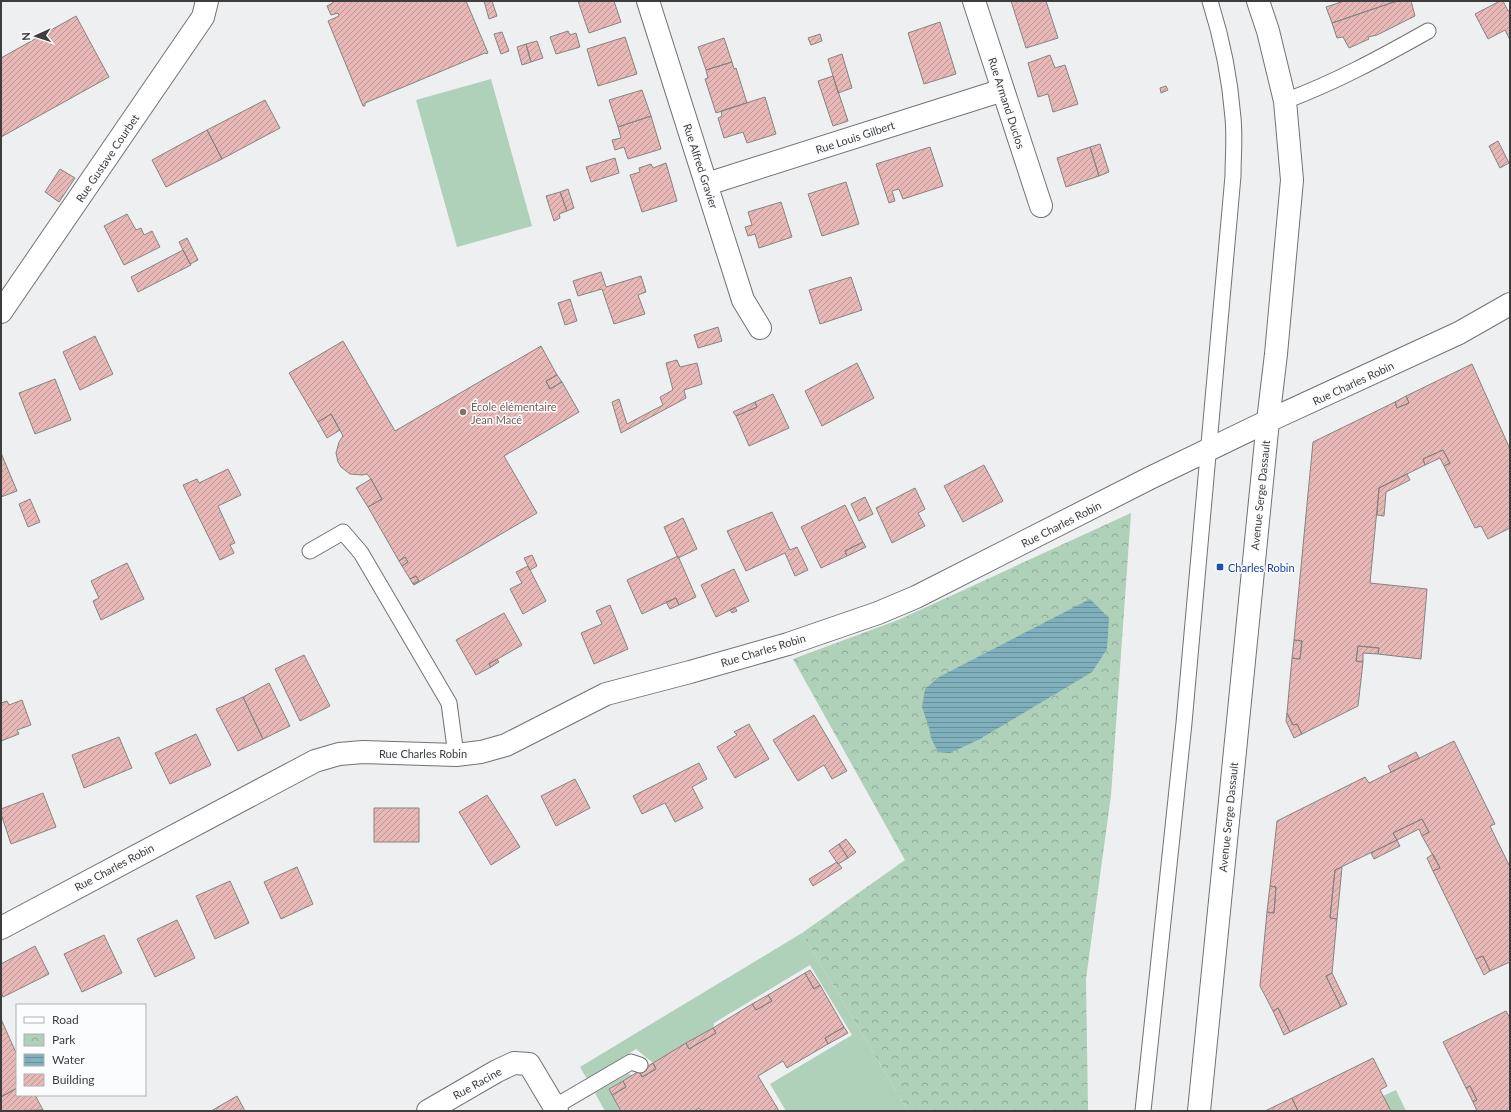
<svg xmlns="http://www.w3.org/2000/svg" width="1511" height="1112" viewBox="0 0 1511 1112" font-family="Lato,sans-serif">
<defs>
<pattern id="park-crowns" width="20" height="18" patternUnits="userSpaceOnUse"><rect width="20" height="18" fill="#afd0b9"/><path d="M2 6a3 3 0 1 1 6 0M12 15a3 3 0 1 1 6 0" fill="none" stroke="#90aa98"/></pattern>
<pattern id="water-rules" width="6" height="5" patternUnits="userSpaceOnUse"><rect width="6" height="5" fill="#7fb0bb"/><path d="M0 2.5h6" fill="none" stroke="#699099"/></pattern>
<pattern id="building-hatch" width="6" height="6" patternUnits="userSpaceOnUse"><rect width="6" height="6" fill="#e7b8b5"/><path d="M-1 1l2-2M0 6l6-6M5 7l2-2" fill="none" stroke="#bc9795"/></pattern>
</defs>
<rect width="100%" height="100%" fill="#eeeff0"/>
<path fill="#afd0b9" d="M 491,79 L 532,226 L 457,247 L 416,100 Z
M 802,933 L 908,1111 L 786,1111 L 770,1084 L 852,1035 L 810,965 L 714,1023 L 713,1028 L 653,1063 L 636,1049 L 587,1079 L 580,1067 Z
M 628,1074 L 633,1075 L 609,1089 L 621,1111 L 605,1111 L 595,1093 Z
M 1396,1090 L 1406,1111 L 1391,1111 L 1383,1096 Z"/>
<path fill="url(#park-crowns)" d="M 1131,513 L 1111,795 L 1086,979 L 1088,1111 L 908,1111 L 802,933 L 905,860 L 793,659 L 898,620 Z"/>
<path fill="url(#water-rules)" d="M 1090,599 L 1109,618 L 1107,649 L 1092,672 L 980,739 L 950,753 L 938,752 L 931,738 L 929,728 L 922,707 L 925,689 L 939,677 Z"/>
<path fill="url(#building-hatch)" stroke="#868483" d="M 332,1 L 466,1 L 488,53 L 486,54 L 485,53 L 365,103 L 365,106 L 363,106 L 328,21 L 339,16 L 338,13 L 331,15 L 327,6 L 333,3 Z
M 484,1 L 492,1 L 497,16 L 489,19 Z
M 578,1 L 614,1 L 621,22 L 589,33 Z
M 1011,1 L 1046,1 L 1058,38 L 1026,48 Z
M 1344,1 L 1397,1 L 1332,23 L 1326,7 Z
M 1397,1 L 1411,1 L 1415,16 L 1377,35 L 1368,37 L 1369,39 L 1349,48 L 1343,37 L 1337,38 L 1332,23 Z
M 1500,1 L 1503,1 L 1508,11 L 1510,10 L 1510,40 L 1505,30 L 1488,39 L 1475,14 Z
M 76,16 L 109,77 L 1,137 L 1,58 Z
M 940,22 L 956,74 L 924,84 L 908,33 Z
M 568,31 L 570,35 L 576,33 L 580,47 L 556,54 L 550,37 Z
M 502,32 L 509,51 L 501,54 L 494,34 Z
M 820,34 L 822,41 L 811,45 L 808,38 Z
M 625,37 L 637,74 L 598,86 L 587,49 Z
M 724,38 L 732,62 L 706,70 L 698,47 Z
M 537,41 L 543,58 L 531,62 L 526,44 Z
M 526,44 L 531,62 L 522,65 L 517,47 Z
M 842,54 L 852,88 L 838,93 L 828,59 Z
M 1050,55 L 1055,68 L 1065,65 L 1078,104 L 1053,112 L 1048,94 L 1038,97 L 1028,63 Z
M 732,62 L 734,69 L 736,68 L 747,103 L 716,113 L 705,79 L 708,78 L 706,70 Z
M 833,76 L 848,121 L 833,126 L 818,81 Z
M 1166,86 L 1168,90 L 1161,93 L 1160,88 Z
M 642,90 L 651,116 L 618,127 L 609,100 Z
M 765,97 L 776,134 L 747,143 L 743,132 L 724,138 L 718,118 L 722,116 L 721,111 Z
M 265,100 L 280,128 L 222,159 L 207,130 Z
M 651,116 L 661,149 L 628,159 L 624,147 L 615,150 L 612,140 L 621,138 L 618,127 Z
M 207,130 L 222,159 L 166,187 L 152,160 Z
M 1498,141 L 1509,163 L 1500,168 L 1489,146 Z
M 1100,144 L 1109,172 L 1099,176 L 1090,147 Z
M 930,147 L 943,186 L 903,199 L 899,189 L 892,191 L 895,201 L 889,203 L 876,164 Z
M 1090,147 L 1099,176 L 1066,187 L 1057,158 Z
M 615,158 L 619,173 L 591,182 L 586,167 Z
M 666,163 L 677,201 L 642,212 L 630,175 L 640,172 L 639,168 L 651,164 L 653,168 Z
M 60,169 L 75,178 L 59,202 L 45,192 Z
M 846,182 L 859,224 L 822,236 L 808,194 Z
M 568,189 L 574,208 L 567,211 L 560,192 Z
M 560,192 L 567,211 L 559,214 L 560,218 L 554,221 L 546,196 Z
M 781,202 L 792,237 L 759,248 L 755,234 L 748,236 L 745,227 L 752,225 L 748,212 Z
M 127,214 L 136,230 L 141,228 L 144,235 L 152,231 L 160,247 L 124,265 L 104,226 Z
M 187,238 L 198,260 L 190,264 L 179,242 Z
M 183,250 L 191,265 L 138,292 L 131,277 Z
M 601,272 L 606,287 L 641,276 L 646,292 L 638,295 L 645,314 L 614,324 L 602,289 L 578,296 L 573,281 Z
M 851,277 L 862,310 L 820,324 L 809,290 Z
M 570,299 L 577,321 L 565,325 L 558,303 Z
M 718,327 L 722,341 L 698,348 L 694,335 Z
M 95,336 L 113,374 L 80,390 L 63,352 Z
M 343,341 L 395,431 L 541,346 L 557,375 L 546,381 L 550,389 L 562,382 L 579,412 L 504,456 L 537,513 L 414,585 L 413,584 L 419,581 L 416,576 L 410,579 L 402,566 L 408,562 L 405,557 L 399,561 L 368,507 L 382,499 L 371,479 L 367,474 L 362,475 L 350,474 L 341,467 L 338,462 L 336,453 L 339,442 L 343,436 L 331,414 L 318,422 L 289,373 Z
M 677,360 L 680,367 L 697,363 L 702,384 L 684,390 L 686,398 L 621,433 L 612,402 L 619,399 L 627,424 L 663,405 L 660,397 L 673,390 L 666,363 Z
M 857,363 L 874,398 L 822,426 L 805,391 Z
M 1472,364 L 1510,449 L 1510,528 L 1488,539 L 1481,526 L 1475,528 L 1444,466 L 1450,463 L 1443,450 L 1423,459 L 1425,465 L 1379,488 L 1370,583 L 1427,589 L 1421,659 L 1378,654 L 1379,648 L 1358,646 L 1356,661 L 1363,662 L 1358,706 L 1302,734 L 1297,724 L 1293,725 L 1287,713 L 1292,658 L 1300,659 L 1302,641 L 1294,640 L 1313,442 L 1395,402 L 1397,408 L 1409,403 L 1406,396 Z
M 557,375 L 562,382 L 550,389 L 546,381 Z
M 55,379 L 71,420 L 35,434 L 19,393 Z
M 773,394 L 789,428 L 749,446 L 736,416 L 757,407 L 755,402 Z
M 1406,396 L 1409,403 L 1397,408 L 1395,402 Z
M 755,402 L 757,407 L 736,416 L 733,412 Z
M 331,414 L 340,430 L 327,438 L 318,422 Z
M 1443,450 L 1450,463 L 1444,466 L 1440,458 L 1425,465 L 1423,459 Z
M 1,453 L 17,491 L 1,497 Z
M 984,465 L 1003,501 L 963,522 L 944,486 Z
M 228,469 L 241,495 L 218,506 L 235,543 L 230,545 L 234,553 L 220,560 L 183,485 L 197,479 L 199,483 Z
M 1407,474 L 1410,480 L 1386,492 L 1384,516 L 1377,515 L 1379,488 Z
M 371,479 L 382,499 L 368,507 L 356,488 Z
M 915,488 L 925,509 L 918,513 L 925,526 L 892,543 L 876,508 Z
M 865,497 L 873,514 L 859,521 L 851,504 Z
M 30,499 L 40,522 L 28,527 L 19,504 Z
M 845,505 L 863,542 L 845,551 L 847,556 L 821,568 L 801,527 Z
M 772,512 L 790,550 L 797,547 L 808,570 L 795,576 L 785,553 L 746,571 L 727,531 Z
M 683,518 L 697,549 L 678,558 L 664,527 Z
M 863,542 L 866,547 L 847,556 L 845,551 Z
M 532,555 L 537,566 L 530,570 L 524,558 Z
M 678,556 L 696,597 L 679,605 L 676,598 L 642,614 L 627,580 Z
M 405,557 L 408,562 L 402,566 L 399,561 Z
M 127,563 L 144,599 L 101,620 L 93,601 L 99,598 L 91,581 Z
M 528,566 L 546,601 L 523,614 L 510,589 L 522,583 L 516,572 Z
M 734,569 L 749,601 L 716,617 L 701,585 Z
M 416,576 L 419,581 L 413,584 L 410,579 Z
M 676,598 L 679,605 L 670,609 L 666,602 Z
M 610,605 L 628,649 L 594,664 L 581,633 L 602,624 L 596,611 Z
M 735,607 L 737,611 L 732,613 L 730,610 Z
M 504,613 L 522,645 L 489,664 L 491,667 L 476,675 L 456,640 Z
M 1294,640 L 1302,641 L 1300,659 L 1292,658 Z
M 1358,646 L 1379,648 L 1378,654 L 1363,653 L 1363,662 L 1356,661 Z
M 304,655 L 330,706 L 300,721 L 275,669 Z
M 497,659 L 499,662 L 491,667 L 489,664 Z
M 269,683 L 290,726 L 263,739 L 243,697 Z
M 243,697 L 263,739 L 238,751 L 216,709 Z
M 22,700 L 31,725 L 17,730 L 19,734 L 1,741 L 1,703 L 7,701 L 9,705 Z
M 1287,713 L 1293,725 L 1297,724 L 1302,734 L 1294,738 L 1286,721 Z
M 814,715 L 847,771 L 832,779 L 824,765 L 798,781 L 773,740 Z
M 749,724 L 769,759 L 735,778 L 717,747 L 737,735 L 734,732 Z
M 196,734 L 211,765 L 170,784 L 155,753 Z
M 119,737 L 132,768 L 84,788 L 72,755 Z
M 1454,741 L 1495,824 L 1490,826 L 1510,867 L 1510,962 L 1490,971 L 1483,956 L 1476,959 L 1433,871 L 1440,868 L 1422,836 L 1429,832 L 1422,819 L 1393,833 L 1397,840 L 1335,870 L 1330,918 L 1337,919 L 1332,973 L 1326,976 L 1341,1007 L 1290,1032 L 1278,1008 L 1273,1011 L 1260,986 L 1267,912 L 1274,913 L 1276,887 L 1270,886 L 1277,821 L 1365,777 L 1369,783 Z
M 1416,752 L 1419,758 L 1391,772 L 1388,766 Z
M 699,763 L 707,779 L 692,787 L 703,808 L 675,822 L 665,803 L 642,814 L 633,796 Z
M 575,779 L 590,808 L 556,826 L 541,796 Z
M 43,793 L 56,827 L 11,844 L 1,814 L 1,809 Z
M 487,795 L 520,847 L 491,865 L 459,812 Z
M 374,808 L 419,808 L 419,842 L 374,842 Z
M 1422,819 L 1429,832 L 1422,836 L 1419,829 L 1397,840 L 1393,833 Z
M 846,839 L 856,852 L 848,858 L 839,844 Z
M 1397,840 L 1400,846 L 1374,859 L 1371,853 Z
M 839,844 L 848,858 L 838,864 L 829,851 Z
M 1433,854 L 1440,868 L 1433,871 L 1427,858 Z
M 837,862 L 842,868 L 813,886 L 809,879 Z
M 297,867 L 313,904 L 281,919 L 264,882 Z
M 1342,867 L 1337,919 L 1330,918 L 1335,870 Z
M 230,881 L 249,923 L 215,939 L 196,896 Z
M 1270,886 L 1276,887 L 1274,913 L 1267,912 Z
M 177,920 L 195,958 L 155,977 L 137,939 Z
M 104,935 L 122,973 L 82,992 L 64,954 Z
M 35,946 L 49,974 L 3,997 L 1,992 L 1,964 Z
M 1483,956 L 1490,971 L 1484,975 L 1476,959 Z
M 810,970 L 820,985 L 814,989 L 805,973 Z
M 805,973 L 814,989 L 820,985 L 844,1027 L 825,1038 L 828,1044 L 787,1068 L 783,1061 L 758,1076 L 779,1111 L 701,1111 L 699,1108 L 694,1111 L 621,1111 L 612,1095 L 626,1087 L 623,1081 L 639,1071 L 642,1077 L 656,1069 L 653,1063 L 686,1043 L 689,1049 L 716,1033 L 713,1028 L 752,1004 L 756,1010 L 772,1001 L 768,995 Z
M 1332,973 L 1347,1004 L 1341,1007 L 1326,976 Z
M 768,995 L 772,1001 L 756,1010 L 752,1004 Z
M 1278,1008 L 1290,1032 L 1284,1035 L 1273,1011 Z
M 1506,1011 L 1510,1018 L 1510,1111 L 1477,1111 L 1473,1102 L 1477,1100 L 1470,1086 L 1466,1088 L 1443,1042 Z
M 1,1019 L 17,1055 L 17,1088 L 1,1097 L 1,1063 L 2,1063 L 1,1060 Z
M 844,1027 L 848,1033 L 828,1044 L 825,1038 Z
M 713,1028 L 716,1033 L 689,1049 L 686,1043 Z
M 1373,1058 L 1387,1086 L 1380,1090 L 1391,1111 L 1298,1111 L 1292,1098 Z
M 653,1063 L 656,1069 L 642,1077 L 639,1071 Z
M 623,1081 L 626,1087 L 612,1095 L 609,1089 Z
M 1470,1086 L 1477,1100 L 1473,1102 L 1466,1088 Z
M 17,1088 L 17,1095 L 35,1095 L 43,1110 L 1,1111 L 1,1097 Z
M 237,1096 L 245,1111 L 211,1111 Z
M 1292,1098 L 1298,1111 L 1265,1111 Z"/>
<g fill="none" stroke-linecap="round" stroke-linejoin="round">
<defs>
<path id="lane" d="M 1285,101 C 1336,82 1380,58 1428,31
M 310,551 L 343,532 L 361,553 L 449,703 L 456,755
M 554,1107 L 631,1062 L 640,1065
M 1143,1111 L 1184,723 L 1233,176 C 1233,157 1235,137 1233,118 C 1230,78 1222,39 1210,1"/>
<path id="street" d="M 648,1 L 743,300 L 760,328
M 974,1 L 1041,206
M 707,184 L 1003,90
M 1,928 L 315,761 L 339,754 L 363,752 L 456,755 L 481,752 L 506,745 L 606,694 L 690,672 L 788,644 L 878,613 L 916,597 L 1150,478 L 1268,421 L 1459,333 L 1510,304
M 428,1111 L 497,1071 L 514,1063 L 529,1064 L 557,1111
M 1199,1111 L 1268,421 L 1276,354 L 1292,180 L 1285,101 L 1268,31 L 1258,1"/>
<path id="secondary" d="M 1,312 L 203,17 L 207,1"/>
</defs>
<use href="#lane" stroke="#717274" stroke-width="17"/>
<use href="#street" stroke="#717274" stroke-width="24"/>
<use href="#secondary" stroke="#717274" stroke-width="24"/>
<use href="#lane" stroke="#fff" stroke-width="15"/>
<use href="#street" stroke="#fff" stroke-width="22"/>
<use href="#secondary" stroke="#fff" stroke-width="22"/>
</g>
<circle fill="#8d6e63" stroke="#fbfcfe" stroke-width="1.5" cx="463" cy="412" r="4"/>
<rect fill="#1a4fb4" stroke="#fbfcfe" stroke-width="1.5" x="1216" y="563" width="8" height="8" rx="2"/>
<g text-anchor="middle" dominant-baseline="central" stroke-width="3" stroke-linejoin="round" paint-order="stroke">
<g font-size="11" fill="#3d3d3e" stroke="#fbfcfe">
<text transform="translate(1007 103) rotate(72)">Rue Armand Duclos</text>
<text transform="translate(855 137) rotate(-18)">Rue Louis Gilbert</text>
<text transform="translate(107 158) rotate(-56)">Rue Gustave Courbet</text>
<text transform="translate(701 166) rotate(72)">Rue Alfred Gravier</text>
<text transform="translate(1353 383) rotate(-25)">Rue Charles Robin</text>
<text transform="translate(1260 495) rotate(-84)">Avenue Serge Dassault</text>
<text transform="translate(1061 524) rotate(-27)">Rue Charles Robin</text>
<text transform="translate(763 650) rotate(-17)">Rue Charles Robin</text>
<text x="423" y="753">Rue Charles Robin</text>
<text transform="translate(1228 817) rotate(-84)">Avenue Serge Dassault</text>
<text transform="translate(114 867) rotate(-28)">Rue Charles Robin</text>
<text transform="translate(477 1083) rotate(-29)">Rue Racine</text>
</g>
<g font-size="11" fill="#785e54" stroke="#fbfcfe" text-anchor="start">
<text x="471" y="406">École élémentaire<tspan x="471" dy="13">Jean Macé</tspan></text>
</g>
<g font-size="11" fill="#164399" stroke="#fbfcfe" text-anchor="start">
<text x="1228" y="567">Charles Robin</text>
</g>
</g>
<rect width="1511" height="1112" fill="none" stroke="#3d3d3e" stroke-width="4"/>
<rect x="16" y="1004" width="130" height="92" fill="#fbfcfe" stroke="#afb0b1"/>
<rect x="24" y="1017" width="20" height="6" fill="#ffffff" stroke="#afb0b1"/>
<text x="52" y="1024" font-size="12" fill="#3d3d3e">Road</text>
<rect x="24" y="1034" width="20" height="12" fill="url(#park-crowns)" stroke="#afb0b1"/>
<text x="52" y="1044" font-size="12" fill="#3d3d3e">Park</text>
<rect x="24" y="1054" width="20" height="12" fill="url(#water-rules)" stroke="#afb0b1"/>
<text x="52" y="1064" font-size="12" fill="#3d3d3e">Water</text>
<rect x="24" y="1074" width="20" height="12" fill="url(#building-hatch)" stroke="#afb0b1"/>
<text x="52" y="1084" font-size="12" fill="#3d3d3e">Building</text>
<g transform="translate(36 36) rotate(267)" stroke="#fbfcfe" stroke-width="3" paint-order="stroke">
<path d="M0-3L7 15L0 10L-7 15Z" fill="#3d3d3e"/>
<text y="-6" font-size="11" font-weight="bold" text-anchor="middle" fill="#3d3d3e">N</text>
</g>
</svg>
